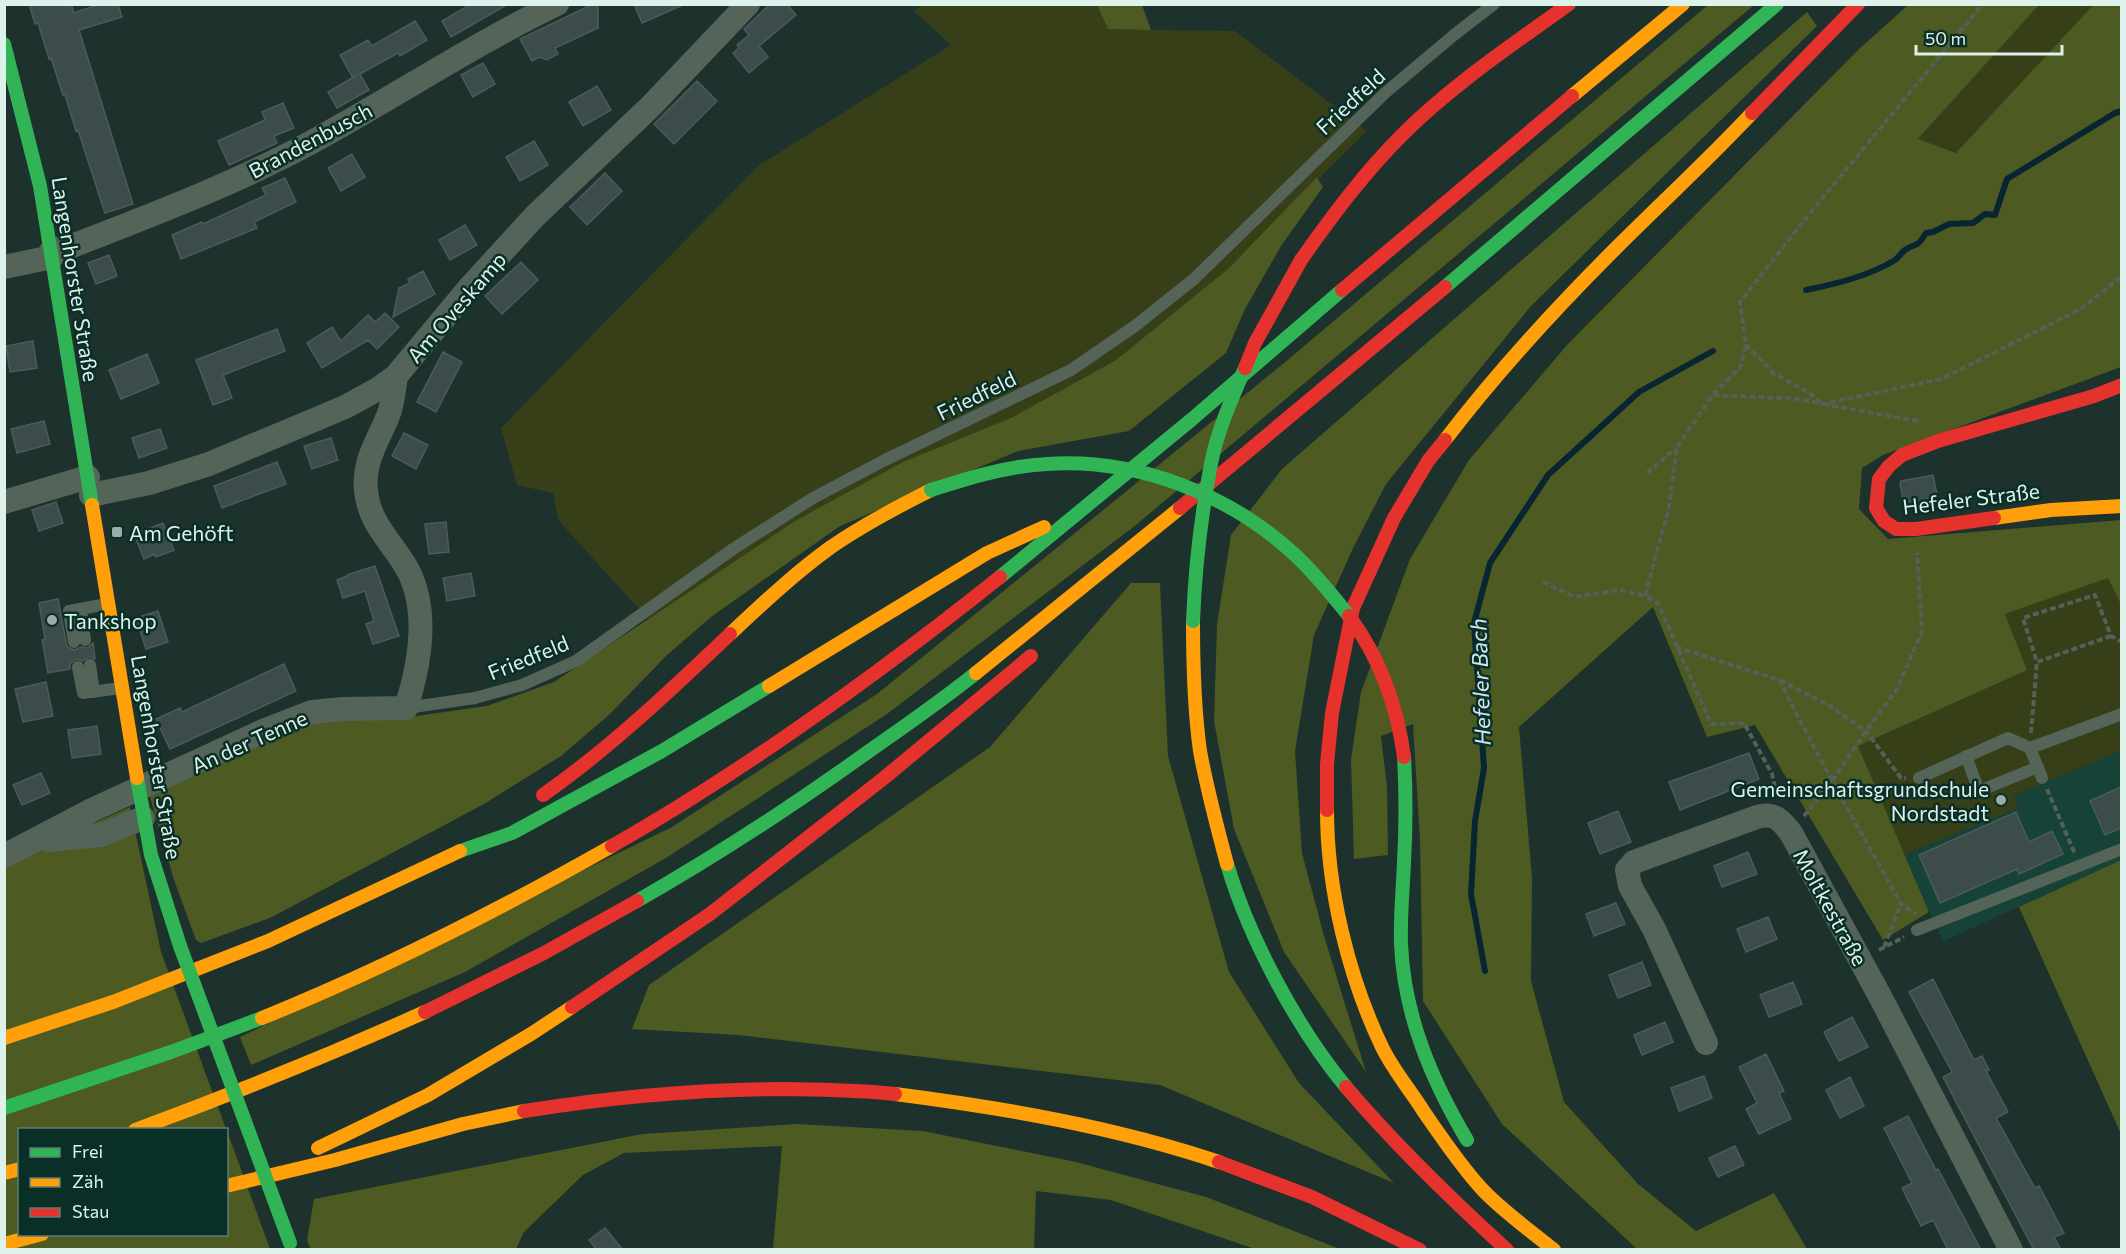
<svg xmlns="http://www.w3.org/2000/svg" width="2126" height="1254" viewBox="0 0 2126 1254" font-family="Commissioner,sans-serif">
<rect width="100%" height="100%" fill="#1d312d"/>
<path fill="#164238" d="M 2121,605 L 2121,860 L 1944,941 L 1929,912 L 1858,746 Z"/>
<path fill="#363f18" d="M 921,5 L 1097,5 L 1108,29 L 1235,31 L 1367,131 L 1229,268 L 1116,360 L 1011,418 L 795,521 L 648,619 L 559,521 L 553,493 L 517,485 L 501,428 L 759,165 L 951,45 L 914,11 Z
M 2039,5 L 2093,5 L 1957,153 L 1917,140 Z
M 2108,577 L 2121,605 L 2121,751 L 2014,795 L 2018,808 L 1904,855 L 1858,746 L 2026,670 L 2005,614 Z"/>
<path fill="#4d5a21" d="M 1097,5 L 1142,5 L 1151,30 L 1108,29 Z
M 1708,5 L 1754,5 L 1136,525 L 887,714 L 666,858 L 465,972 L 251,1065 L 240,1037 L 672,827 L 877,694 L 1284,363 Z
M 1908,5 L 2039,5 L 1918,139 L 1956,153 L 2093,5 L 2121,5 L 2121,367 L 1883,455 L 1862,468 L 1859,509 L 1888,539 L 2121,520 L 2121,605 L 2108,578 L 2005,614 L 2027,670 L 1858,746 L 1929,912 L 1883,940 L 1755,725 L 1707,737 L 1653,607 L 1519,727 L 1532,878 L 1531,981 L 1564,1102 L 1638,1184 L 1696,1231 L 1774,1193 L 1807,1249 L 1637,1249 L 1502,1124 L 1423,1001 L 1420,840 L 1413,724 L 1381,736 L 1387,787 L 1388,855 L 1354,859 L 1351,760 L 1361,692 L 1410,559 L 1469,460 L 1567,345 L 1858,50 Z
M 1807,12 L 1817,26 L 1531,306 L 1386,484 L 1354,546 L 1314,635 L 1295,751 L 1302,853 L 1324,936 L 1366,1072 L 1284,952 L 1234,829 L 1214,721 L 1217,624 L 1231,535 L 1282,469 Z
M 1317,177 L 1323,187 L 1281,246 L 1245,309 L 1226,353 L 1129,431 L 1018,451 L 840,526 L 711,617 L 666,656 L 610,714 L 561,756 L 484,804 L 270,918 L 201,943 L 196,940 L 174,880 L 149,794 L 308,722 L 416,716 L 487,706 L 554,682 L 795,521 L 903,462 L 1011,418 L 1116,360 L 1229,268 Z
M 1131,583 L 1160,583 L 1168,756 L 1229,972 L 1299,1083 L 1394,1183 L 1160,1085 L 738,1035 L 632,1029 L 649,985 L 990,747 Z
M 130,807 L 161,952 L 226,1129 L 20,1130 L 20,1234 L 226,1234 L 227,1131 L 270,1249 L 5,1249 L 4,863 Z
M 2121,860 L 2121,1134 L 2019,907 Z
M 797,1124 L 923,1131 L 1076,1162 L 1206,1197 L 1340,1249 L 1255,1249 L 1111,1200 L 1036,1191 L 1034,1249 L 773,1249 L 782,1146 L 624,1153 L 583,1175 L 524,1232 L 516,1249 L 311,1250 L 307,1240 L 314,1199 L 642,1134 Z"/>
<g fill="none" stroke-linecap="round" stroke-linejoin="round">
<path stroke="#082532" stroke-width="6" d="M 1806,290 C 1836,284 1869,276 1895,260 C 1899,257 1901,253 1905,250 C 1917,242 1916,249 1926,233 L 1933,232 L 1949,224 L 1973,223 L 1985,214 L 1995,215 L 2007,179 L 2115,113 L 2122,111
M 1485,971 L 1471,894 L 1475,821 L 1484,768 L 1474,623 L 1490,563 L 1548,475 L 1639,392 L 1713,351"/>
</g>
<path fill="#3c4c4b" stroke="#4b5b5b" stroke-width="1.5" d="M 29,4 L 71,4 L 74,13 L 100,4 L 118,4 L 122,17 L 79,30 L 133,204 L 105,213 L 78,130 L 76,131 L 65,95 L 63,95 L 51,58 L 49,59 L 38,23 L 35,24 Z
M 471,4 L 508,4 L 451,37 L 442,21 Z
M 593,4 L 598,4 L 598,28 L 555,48 L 558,54 L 547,60 L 539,57 L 532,61 L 520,39 Z
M 634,4 L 685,4 L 642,23 Z
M 770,4 L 787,4 L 796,15 L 759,46 L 768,57 L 749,73 L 733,53 L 739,48 L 737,45 L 749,35 L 744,29 Z
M 415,21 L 427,40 L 400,56 L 398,53 L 360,74 L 369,90 L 337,108 L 328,92 L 357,75 L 353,78 L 340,55 L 368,40 L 372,46 Z
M 483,63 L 495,84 L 473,97 L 461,75 Z
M 697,81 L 717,101 L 674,144 L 654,124 Z
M 597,86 L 611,110 L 583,126 L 569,102 Z
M 283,103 L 294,128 L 274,136 L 277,143 L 229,165 L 218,141 L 265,120 L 262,112 Z
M 534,141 L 548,165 L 520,181 L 506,157 Z
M 352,154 L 365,177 L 341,191 L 328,168 Z
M 605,173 L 622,191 L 587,225 L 570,207 Z
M 285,178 L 296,202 L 254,222 L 257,228 L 181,259 L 172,235 L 202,222 L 203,224 L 266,195 L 262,188 Z
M 465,225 L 477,245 L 450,260 L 439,240 Z
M 109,255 L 117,276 L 96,284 L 88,263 Z
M 521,262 L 538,280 L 502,314 L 485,296 Z
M 423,271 L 435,294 L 393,317 L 399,288 L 410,283 L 408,279 Z
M 385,313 L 399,327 L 377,349 L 368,340 L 322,368 L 307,343 L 332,327 L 341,341 L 368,315 L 375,322 Z
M 277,329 L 285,351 L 223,375 L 232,398 L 213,405 L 196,360 Z
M 33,341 L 37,368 L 10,372 L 6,346 Z
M 443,352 L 462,362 L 436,412 L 417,402 Z
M 147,354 L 159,383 L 121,399 L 109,370 Z
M 44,421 L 50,444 L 17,453 L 11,429 Z
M 160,429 L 167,448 L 139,458 L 132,438 Z
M 404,433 L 428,445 L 416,469 L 392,456 Z
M 331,438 L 338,460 L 312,469 L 304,446 Z
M 277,462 L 286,484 L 222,508 L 214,486 Z
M 1933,475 L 1938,499 L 1904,506 L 1900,483 L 1901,481 Z
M 56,502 L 63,523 L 39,531 L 32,510 Z
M 446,522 L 449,552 L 429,554 L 425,524 Z
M 163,523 L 174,550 L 156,557 L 155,554 L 144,559 L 134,534 Z
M 375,566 L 399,636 L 373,644 L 366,624 L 374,621 L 365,591 L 343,598 L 337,580 L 347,576 L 347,575 Z
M 471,573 L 475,596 L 447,601 L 443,578 Z
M 58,599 L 67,647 L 75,650 L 81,647 L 87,648 L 93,643 L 95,659 L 89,657 L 83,661 L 76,659 L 70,664 L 70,669 L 48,673 L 42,640 L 45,639 L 39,603 Z
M 158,611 L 168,642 L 146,649 L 136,618 Z
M 284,664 L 296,691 L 170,749 L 156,719 L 180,708 L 182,712 Z
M 46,682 L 53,716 L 23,722 L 15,689 Z
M 97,726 L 101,754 L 72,758 L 68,730 Z
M 1749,753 L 1759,779 L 1680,810 L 1669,782 Z
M 41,773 L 50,793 L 22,805 L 13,785 Z
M 2121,787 L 2121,828 L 2105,835 L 2090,801 Z
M 1618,811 L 1631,842 L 1600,854 L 1588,823 Z
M 2016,812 L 2029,842 L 2052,831 L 2063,854 L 2019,874 L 2017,869 L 1940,903 L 1919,855 Z
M 1748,852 L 1757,874 L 1722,887 L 1714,866 Z
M 1616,903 L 1625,924 L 1594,936 L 1586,914 Z
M 1768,917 L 1777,939 L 1746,952 L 1737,929 Z
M 1642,962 L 1651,985 L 1618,998 L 1609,975 Z
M 1933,979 L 1974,1060 L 1982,1056 L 1989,1070 L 1986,1071 L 2008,1112 L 1996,1118 L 2035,1188 L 2039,1186 L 2064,1233 L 2054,1237 L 2061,1250 L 2034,1250 L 1943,1077 L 1952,1072 L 1909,992 Z
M 1793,982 L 1802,1004 L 1769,1017 L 1760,995 Z
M 1852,1017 L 1868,1047 L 1839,1061 L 1824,1032 Z
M 1665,1022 L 1673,1042 L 1642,1055 L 1634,1035 Z
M 1766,1054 L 1784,1091 L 1779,1093 L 1791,1119 L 1759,1134 L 1746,1109 L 1757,1103 L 1739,1067 Z
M 1704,1076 L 1712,1098 L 1679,1111 L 1671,1088 Z
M 1850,1077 L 1864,1106 L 1840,1118 L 1826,1090 Z
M 1908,1116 L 1936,1170 L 1938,1169 L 1981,1250 L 1948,1250 L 1933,1220 L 1921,1226 L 1902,1188 L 1912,1183 L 1884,1128 Z
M 1735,1146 L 1744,1165 L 1718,1177 L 1709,1158 Z
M 605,1228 L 623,1250 L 597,1250 L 589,1240 Z"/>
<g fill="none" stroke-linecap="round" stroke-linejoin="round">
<path stroke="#536158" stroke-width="4" stroke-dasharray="6 3" stroke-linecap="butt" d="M 1713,394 L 1740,368 L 1746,345
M 1918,421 L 1823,404 L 1808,392 L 1773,373 L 1746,345 L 1740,302 L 1802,223 L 1983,4
M 1647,473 L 1676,448
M 1543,582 L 1575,597 L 1619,590 L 1645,596
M 2111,636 L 2037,662 L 2023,618 L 2095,595 L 2111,636 L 2122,642
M 1676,647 L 1779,680 L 1832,781 L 1901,904 L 1916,914
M 1780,680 L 1830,706 L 1866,731 L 1901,778 L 1906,778
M 2031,733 L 2037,662
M 2047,789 L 2075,854
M 1777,796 L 1772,774 L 1744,723 L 1711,724 L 1658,603 L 1645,596 L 1669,507 L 1677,447 L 1713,395 L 1800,399 L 1823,404 L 1941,379 L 2081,309 L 2122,276
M 1804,816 L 1832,781 L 1866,731 L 1897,689 L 1922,631 L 1917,553
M 1884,947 L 1901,904
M 1879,950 L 1904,937"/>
<path stroke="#546458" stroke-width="12" d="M 81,609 L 85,640
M 74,642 L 69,611 L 107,604
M 90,665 L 94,692
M 78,667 L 83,693 L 121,688
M 406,708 L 475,698 L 522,685 L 576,661 L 733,549 L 813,498 L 883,461 L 1071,370 L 1135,326 L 1194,279 L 1385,93 L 1454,35 L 1494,4
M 2030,748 L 2122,714
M 1966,756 L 1979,791 L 2038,767
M 1919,778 L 2008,738 L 2030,748 L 2042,778
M 1917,930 L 2122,849"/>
<path stroke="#546458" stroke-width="24" d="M 51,251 L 72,246 C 152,215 234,184 310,143 C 393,98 472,45 557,4
M 4,267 L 52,257
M 91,495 L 149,483 L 209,464 L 345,407 L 378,389 L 396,376 L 470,287 L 535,216 L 650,107 L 748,4
M 4,502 L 88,477
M 48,840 L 101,835 L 143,818
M 4,856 L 92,810 L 263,731 L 312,712 L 343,709 L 406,708 C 419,667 429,615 410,574 C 395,544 369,526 366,490 C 363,461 378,441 388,416 C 393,404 394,389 396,376
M 1706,1043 L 1654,929 L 1630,886 L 1627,870 L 1634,862 L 1757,817 C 1774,812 1781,820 1791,833 L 1882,1000 L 2011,1250"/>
<path stroke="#30b455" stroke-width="14" d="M 4,44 L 40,186 L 92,505
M 1445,287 L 1777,4
M 1000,577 L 1191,420 L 1342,290
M 1404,757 C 1406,792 1406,827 1404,862 C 1403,889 1400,916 1401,944 C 1404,1015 1431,1079 1467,1140
M 137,778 L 151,855 L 180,946
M 460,851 L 512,833 L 662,751 L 769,686
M 1227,864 C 1249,938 1297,1028 1346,1087
M 637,901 C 716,856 791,807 865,754 C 902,728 940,702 976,673
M 4,1108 L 171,1052 L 262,1018"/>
<path stroke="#ff9f0a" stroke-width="14" d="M 1572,96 L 1683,4
M 1445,440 C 1497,372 1555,309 1615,249 C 1661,203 1708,160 1752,113
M 92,505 L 137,778
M 1994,518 L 2051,510 L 2122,506
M 1193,621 C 1193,664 1194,708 1200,751 C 1207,789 1217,827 1227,864
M 730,634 C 762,604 795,573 831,547 C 863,525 897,507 931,490
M 976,673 L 1180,508
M 769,686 L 987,553 L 1044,527
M 1327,810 C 1327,888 1348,976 1382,1047 C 1393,1070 1411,1091 1424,1112 C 1442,1138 1460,1165 1481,1188 C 1501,1210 1531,1231 1554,1250
M 262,1018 C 383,969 499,910 612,846
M 4,1038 L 113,1002 L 268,941 L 460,851
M 895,1094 C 1004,1108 1115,1127 1219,1162
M 135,1130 C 233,1094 329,1055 425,1012
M 318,1148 L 428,1095 L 531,1034 L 572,1007
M 4,1173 L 20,1169
M 226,1186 L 335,1160 L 463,1124 L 524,1111
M 4,1244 L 42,1234"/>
<path stroke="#e5322d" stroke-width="14" d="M 1752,113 L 1858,4
M 1301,260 C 1332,216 1364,173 1402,135 C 1452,85 1512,45 1569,4
M 1342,290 L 1572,96
M 1180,508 L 1445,287
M 1994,518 L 1916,529 L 1896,529 L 1884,521 L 1876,508 L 1879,479 L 1889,466 L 1902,455 L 1938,441 L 2094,396 L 2122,385
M 543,795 C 611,747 670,691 730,634
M 1327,810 L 1327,764 L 1332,713 L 1353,608 L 1394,518 L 1428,461 L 1445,440
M 612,846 C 749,768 877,675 1000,577
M 572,1007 L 710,914 L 884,778 L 1031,656
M 425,1012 L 544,953 L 637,901
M 1346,1087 C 1396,1146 1450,1198 1507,1250
M 524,1111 C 612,1097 700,1089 789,1089 C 824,1090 860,1090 895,1094
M 1219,1162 L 1312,1197 L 1420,1250"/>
<path stroke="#30b455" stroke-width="14" d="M 931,490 C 969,478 1007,466 1047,464 C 1137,458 1229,494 1294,554 C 1315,573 1332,595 1349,616
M 1193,621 C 1195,569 1201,516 1211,464 C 1217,431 1232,399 1245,368
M 180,946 L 290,1243"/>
<path stroke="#e5322d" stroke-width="14" d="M 1245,368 L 1255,343 L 1301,260
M 1349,616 C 1380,658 1397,705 1404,757"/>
</g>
<g fill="#9aaea9" stroke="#092f27" stroke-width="2">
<rect x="111" y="526" width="12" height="12" rx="3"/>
<circle cx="52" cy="620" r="6"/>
<circle cx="2001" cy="800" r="6"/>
</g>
<g text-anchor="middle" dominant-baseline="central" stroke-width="5" stroke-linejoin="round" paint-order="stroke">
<g font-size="21" fill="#def2ec" stroke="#092f27">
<text transform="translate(1350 101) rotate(-43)">Friedfeld</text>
<text transform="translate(310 140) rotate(-28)">Brandenbusch</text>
<text transform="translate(76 279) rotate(81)">Langenhorster Straße</text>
<text transform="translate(456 307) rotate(-49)">Am Oveskamp</text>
<text transform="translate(976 395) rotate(-26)">Friedfeld</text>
<text transform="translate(1971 498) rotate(-7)">Hefeler Straße</text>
<text transform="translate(528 657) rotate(-22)">Friedfeld</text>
<text transform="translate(249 741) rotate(-24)">An der Tenne</text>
<text transform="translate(157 757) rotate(80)">Langenhorster Straße</text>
<text transform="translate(1831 907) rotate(61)">Moltkestraße</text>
</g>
<g font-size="21" fill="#def2ec" stroke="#092f27" text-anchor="start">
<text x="129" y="532">Am Gehöft</text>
<text x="64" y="620">Tankshop</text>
<text x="1989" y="788" text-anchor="end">Gemeinschaftsgrundschule<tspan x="1989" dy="24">Nordstadt</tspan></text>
</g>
<g font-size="22" font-style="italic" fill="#d2e7f4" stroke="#092f27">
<text transform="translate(1480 682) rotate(-92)">Hefeler Bach</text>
</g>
</g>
<rect width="2126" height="1254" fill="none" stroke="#def2ec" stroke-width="12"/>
<rect x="18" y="1128" width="210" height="108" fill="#092f27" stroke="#5e7d76" stroke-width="1.5"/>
<rect x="30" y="1148" width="30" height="9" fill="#30b455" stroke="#5e7d76" stroke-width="1.5"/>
<text x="72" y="1158" font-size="18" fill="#def2ec">Frei</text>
<rect x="30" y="1178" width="30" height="9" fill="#ff9f0a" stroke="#5e7d76" stroke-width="1.5"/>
<text x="72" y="1188" font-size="18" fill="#def2ec">Zäh</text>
<rect x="30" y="1208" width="30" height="9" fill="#e5322d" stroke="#5e7d76" stroke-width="1.5"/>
<text x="72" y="1218" font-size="18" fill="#def2ec">Stau</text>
<path d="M1916 45v9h146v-9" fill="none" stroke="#def2ec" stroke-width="3"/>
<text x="1925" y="45" font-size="18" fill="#def2ec" stroke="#092f27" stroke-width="4.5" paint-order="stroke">50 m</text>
</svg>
